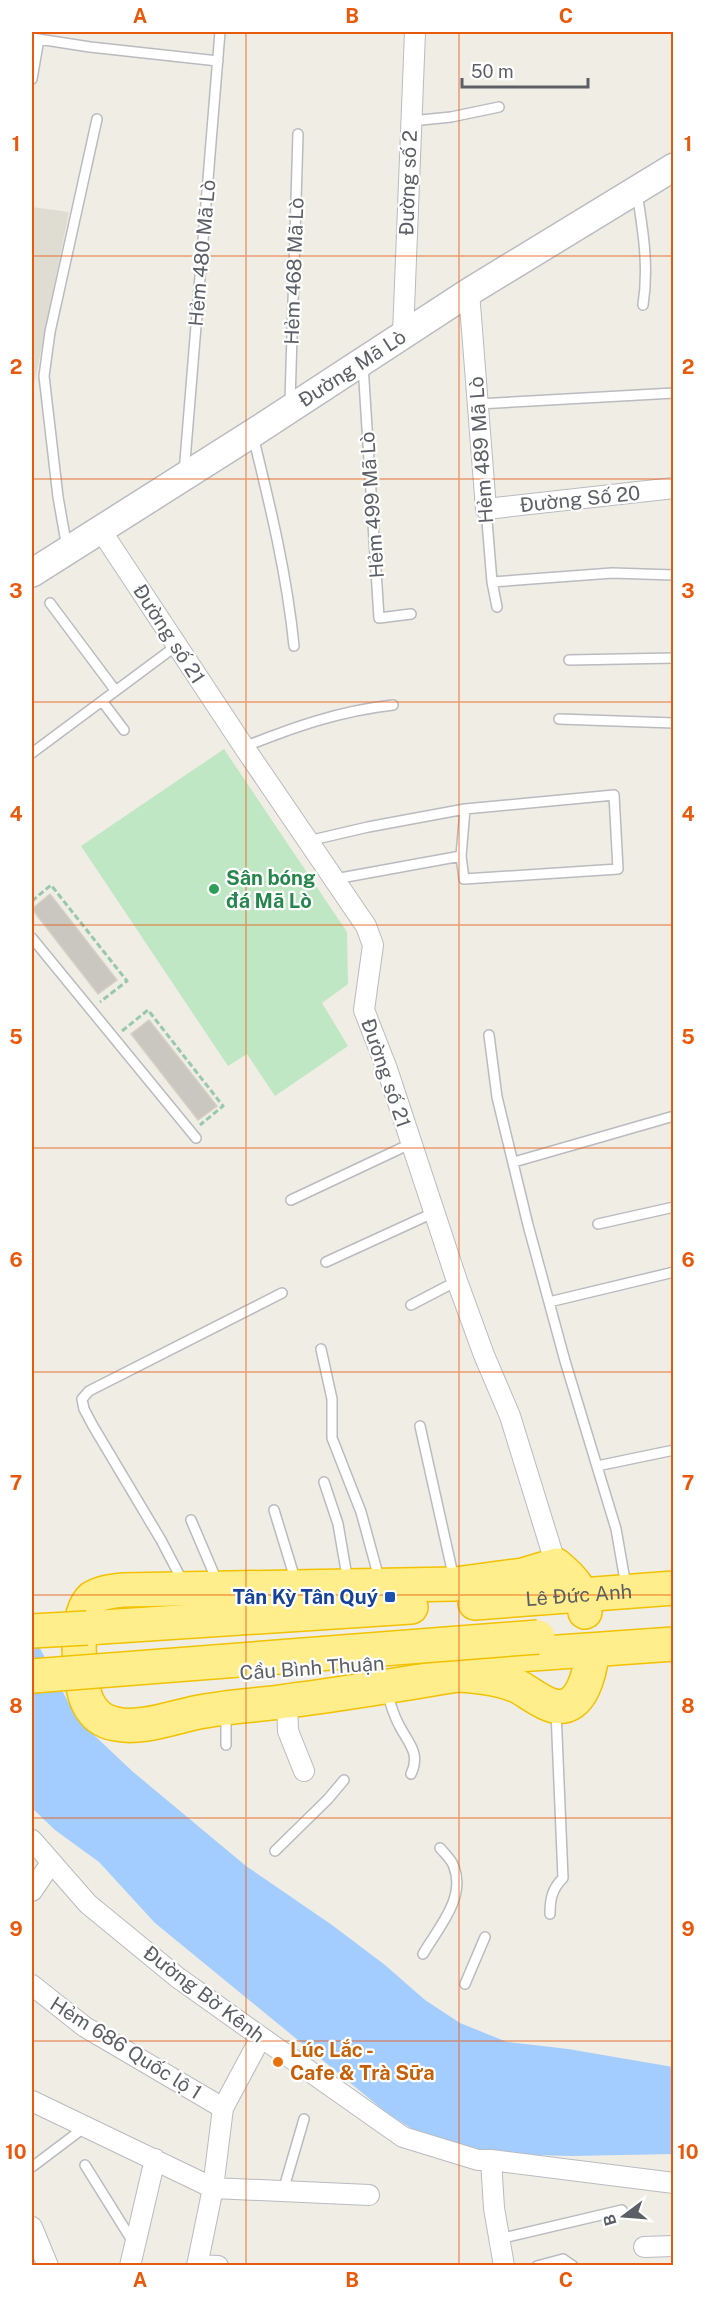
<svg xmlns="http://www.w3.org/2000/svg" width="705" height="2297" viewBox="0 0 705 2297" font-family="'Public Sans',sans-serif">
<rect width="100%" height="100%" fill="#efede4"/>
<path fill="#dfddd2" d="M 32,207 L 69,212 L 32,396 Z"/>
<path fill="#c0e7c4" d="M 224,749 L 347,932 L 348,984 L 322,1003 L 348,1046 L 275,1096 L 247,1054 L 228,1066 L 81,846 Z"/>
<path fill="#a3cdff" d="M 32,1633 L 77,1719 L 132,1771 L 246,1866 L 332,1925 L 385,1965 L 425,2000 L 460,2023 L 507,2042 L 568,2049 L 673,2067 L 673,2154 L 572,2156 L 496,2154 L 458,2149 L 425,2137 L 387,2113 L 155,1923 L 99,1862 L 55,1830 L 32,1808 Z"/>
<path fill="#cac7c1" stroke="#d4d0c2" stroke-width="1.5" d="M 50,894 L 117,980 L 98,994 L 32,909 Z
M 149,1020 L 217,1106 L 198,1120 L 131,1034 Z"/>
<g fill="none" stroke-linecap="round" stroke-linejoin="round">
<defs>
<path id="lane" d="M 32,38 L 90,47 L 218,61
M 32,79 L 39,39
M 411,121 L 451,117 L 499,107
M 637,193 C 643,230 649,267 643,305
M 363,365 L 379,618 L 411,614
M 290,402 L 298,134
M 478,404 L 674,393
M 253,436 C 270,505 287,575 294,646
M 184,473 L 220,32
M 486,509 L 492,582 L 497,607
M 67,548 L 58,497 L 44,376 L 50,332 L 97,119
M 492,582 L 612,573 L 674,575
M 50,603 L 115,690
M 569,660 L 674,658
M 102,701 L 124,730
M 559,719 L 674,723
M 244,747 C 294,727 339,711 393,705
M 32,753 L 176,646
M 308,841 L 368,827 L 465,809 L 614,795 L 618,869 L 464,879 L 461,856 L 465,809
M 335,879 L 461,856
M 32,938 L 196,1138
M 489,1035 L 497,1097 L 528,1225 L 565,1361 L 616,1529 L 626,1586
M 514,1162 L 674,1116
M 291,1200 L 410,1144
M 598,1224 L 674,1207
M 326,1262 L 433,1213
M 549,1302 L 674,1272
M 411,1305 L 457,1281
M 321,1349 L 332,1399 L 332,1438 L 361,1512 L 379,1578
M 420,1426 L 454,1579
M 597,1466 L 674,1450
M 324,1482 L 338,1524 L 348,1582
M 274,1510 L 296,1582
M 191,1520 L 217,1581
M 183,1582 L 161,1540 L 93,1426 L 84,1409 L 82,1399 L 89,1391 L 282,1293
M 387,1692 C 390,1703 393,1714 399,1725 C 408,1743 421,1753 411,1774
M 226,1713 L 226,1745
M 275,1851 L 328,1799 L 344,1780
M 550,1914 C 550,1899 552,1889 563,1878 L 556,1711
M 423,1954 C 438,1928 466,1898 454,1867 C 452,1860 445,1854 440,1848
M 465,1984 L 485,1937
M 85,2165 L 133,2242
M 32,2167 L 85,2127
M 283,2191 L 304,2119
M 499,2239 L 622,2210
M 537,2266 L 563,2259 L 573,2266"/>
<path id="street" d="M 469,292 L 486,509 L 674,488
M 403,334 L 415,32
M 100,529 L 244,747 L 366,926 L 373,945 L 364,1010 L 387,1069 L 457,1281 L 484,1355 L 510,1416 L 556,1565
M 287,1701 L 288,1731 L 304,1771
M 32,1840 L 88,1904 L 177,1977 L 261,2037 L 403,2137 L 478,2160 L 491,2160 L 674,2183
M 32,1891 L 51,1863
M 32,1985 L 85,2027 L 223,2108
M 32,2101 L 213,2188 L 369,2195
M 491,2160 L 494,2208 L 504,2266
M 32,2227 L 48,2266
M 644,2247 L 674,2246
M 197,2265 L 218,2266
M 130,2266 L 155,2159
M 197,2266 L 213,2188 L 223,2108 L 261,2037"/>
<g id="secondary">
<path id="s1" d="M 32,573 L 253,433 L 469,292 L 674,167"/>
</g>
<g id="highway">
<path id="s2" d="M 475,1603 L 674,1588"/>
<path d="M 585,1612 C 582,1589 574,1580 556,1565 L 523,1575 L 455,1584 L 123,1590 C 113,1591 101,1592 92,1598 C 73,1615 78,1683 88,1703 C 94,1715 103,1722 116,1724 C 143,1730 178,1715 205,1711 C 232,1706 260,1705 287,1701 C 344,1694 401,1684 458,1675 C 478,1676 498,1678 517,1686 C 529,1692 541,1703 554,1706 C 583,1712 590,1670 593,1651"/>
<path d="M 87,1628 L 411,1607"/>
<path d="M 460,1659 L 674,1644"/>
</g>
</defs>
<use href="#lane" stroke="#b9bbc0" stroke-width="12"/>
<use href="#street" stroke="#b9bbc0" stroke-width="22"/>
<use href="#secondary" stroke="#b9bcc2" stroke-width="30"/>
<use href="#highway" stroke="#f2c100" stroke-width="36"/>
<path stroke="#99c8ac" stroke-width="3" stroke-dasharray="6 3" stroke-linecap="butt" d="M 32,901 L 51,885 L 127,981 L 100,1002
M 122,1031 L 148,1010 L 223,1106 L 200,1125"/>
<use href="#lane" stroke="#fff" stroke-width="9"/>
<use href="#street" stroke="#fff" stroke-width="20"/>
<use href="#secondary" stroke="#fff" stroke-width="27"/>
<use href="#highway" stroke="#ffee8b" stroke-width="33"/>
<defs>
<path id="highway-bridge" d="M 32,1631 L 87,1628
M 32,1676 L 538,1637"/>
</defs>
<use href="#highway-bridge" stroke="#f2c100" stroke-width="36" stroke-linecap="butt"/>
<use href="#highway-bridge" stroke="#ffee8b" stroke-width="33"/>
</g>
<path fill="none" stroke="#e8590c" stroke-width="1.5" stroke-opacity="0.55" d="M 246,32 L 246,2266M 459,32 L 459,2266M 32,256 L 674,256M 32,479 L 674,479M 32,702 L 674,702M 32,925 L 674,925M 32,1148 L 674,1148M 32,1372 L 674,1372M 32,1595 L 674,1595M 32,1818 L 674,1818M 32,2041 L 674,2041"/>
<circle fill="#2e9e5b" stroke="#fff" stroke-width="2" cx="214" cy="889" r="6"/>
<rect fill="#1a4fb4" stroke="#fff" stroke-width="2" x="384" y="1591" width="12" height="12" rx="3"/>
<circle fill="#e8710a" stroke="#fff" stroke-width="2" cx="278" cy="2062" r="6"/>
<g text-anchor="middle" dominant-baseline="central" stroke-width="4.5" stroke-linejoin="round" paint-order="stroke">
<g font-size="20" fill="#5c5f65" stroke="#fff">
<text transform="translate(408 183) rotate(-88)">Đường số 2</text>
<text transform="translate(202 253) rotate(-85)">Hẻm 480 Mã Lò</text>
<text transform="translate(294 271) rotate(-88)">Hẻm 468 Mã Lò</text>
<text stroke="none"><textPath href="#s1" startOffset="380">Đường Mã Lò</textPath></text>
<text transform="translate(481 450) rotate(-94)">Hẻm 489 Mã Lò</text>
<text transform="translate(580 499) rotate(-6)">Đường Số 20</text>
<text transform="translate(372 505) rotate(-94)">Hẻm 499 Mã Lò</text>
<text transform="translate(169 634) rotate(57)">Đường số 21</text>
<text transform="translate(386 1073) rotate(71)">Đường số 21</text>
<text stroke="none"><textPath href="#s2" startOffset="104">Lê Đức Anh</textPath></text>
<text transform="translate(312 1668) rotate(-4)">Cầu Bình Thuận</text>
<text transform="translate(204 1994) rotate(37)">Đường Bờ Kênh</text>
<text transform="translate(126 2048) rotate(32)">Hẻm 686 Quốc lộ 1</text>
</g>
<g font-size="20" font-weight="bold" fill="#27864d" stroke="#fff" text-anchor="start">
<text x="226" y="878">Sân bóng<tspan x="226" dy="23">đá Mã Lò</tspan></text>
</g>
<g font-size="20" font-weight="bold" fill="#164399" stroke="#fff" text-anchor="end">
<text x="378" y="1597">Tân Kỳ Tân Quý</text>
</g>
<g font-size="20" font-weight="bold" fill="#c56008" stroke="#fff" text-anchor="start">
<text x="290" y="2050">Lúc Lắc -<tspan x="290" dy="23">Cafe &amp; Trà Sữa</tspan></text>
</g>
</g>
<rect width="705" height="2297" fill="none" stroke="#ffffff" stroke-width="66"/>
<g transform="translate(624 2216) rotate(254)" stroke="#ffffff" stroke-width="4.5" paint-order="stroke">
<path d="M0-4.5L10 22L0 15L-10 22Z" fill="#5c5f65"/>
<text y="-9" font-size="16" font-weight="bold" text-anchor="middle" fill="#5c5f65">B</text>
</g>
<path d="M462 78v9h126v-9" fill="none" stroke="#5c5f65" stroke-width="3"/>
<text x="471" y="78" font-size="18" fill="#5c5f65" stroke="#ffffff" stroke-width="4.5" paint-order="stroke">50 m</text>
<rect x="33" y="33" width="639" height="2231" fill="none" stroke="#e8590c" stroke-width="2"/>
<g font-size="20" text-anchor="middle" font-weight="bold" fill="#e8590c">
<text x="140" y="23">A</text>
<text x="352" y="23">B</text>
<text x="566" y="23">C</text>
<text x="16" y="151">1</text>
<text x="688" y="151">1</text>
<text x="16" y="374">2</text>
<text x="688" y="374">2</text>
<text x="16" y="598">3</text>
<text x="688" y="598">3</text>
<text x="16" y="821">4</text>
<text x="688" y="821">4</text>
<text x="16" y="1044">5</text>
<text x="688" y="1044">5</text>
<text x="16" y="1267">6</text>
<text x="688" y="1267">6</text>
<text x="16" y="1490">7</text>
<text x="688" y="1490">7</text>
<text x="16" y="1713">8</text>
<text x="688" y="1713">8</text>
<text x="16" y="1936">9</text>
<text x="688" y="1936">9</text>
<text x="16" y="2159">10</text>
<text x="688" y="2159">10</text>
<text x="140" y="2287">A</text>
<text x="352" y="2287">B</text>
<text x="566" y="2287">C</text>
</g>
</svg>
